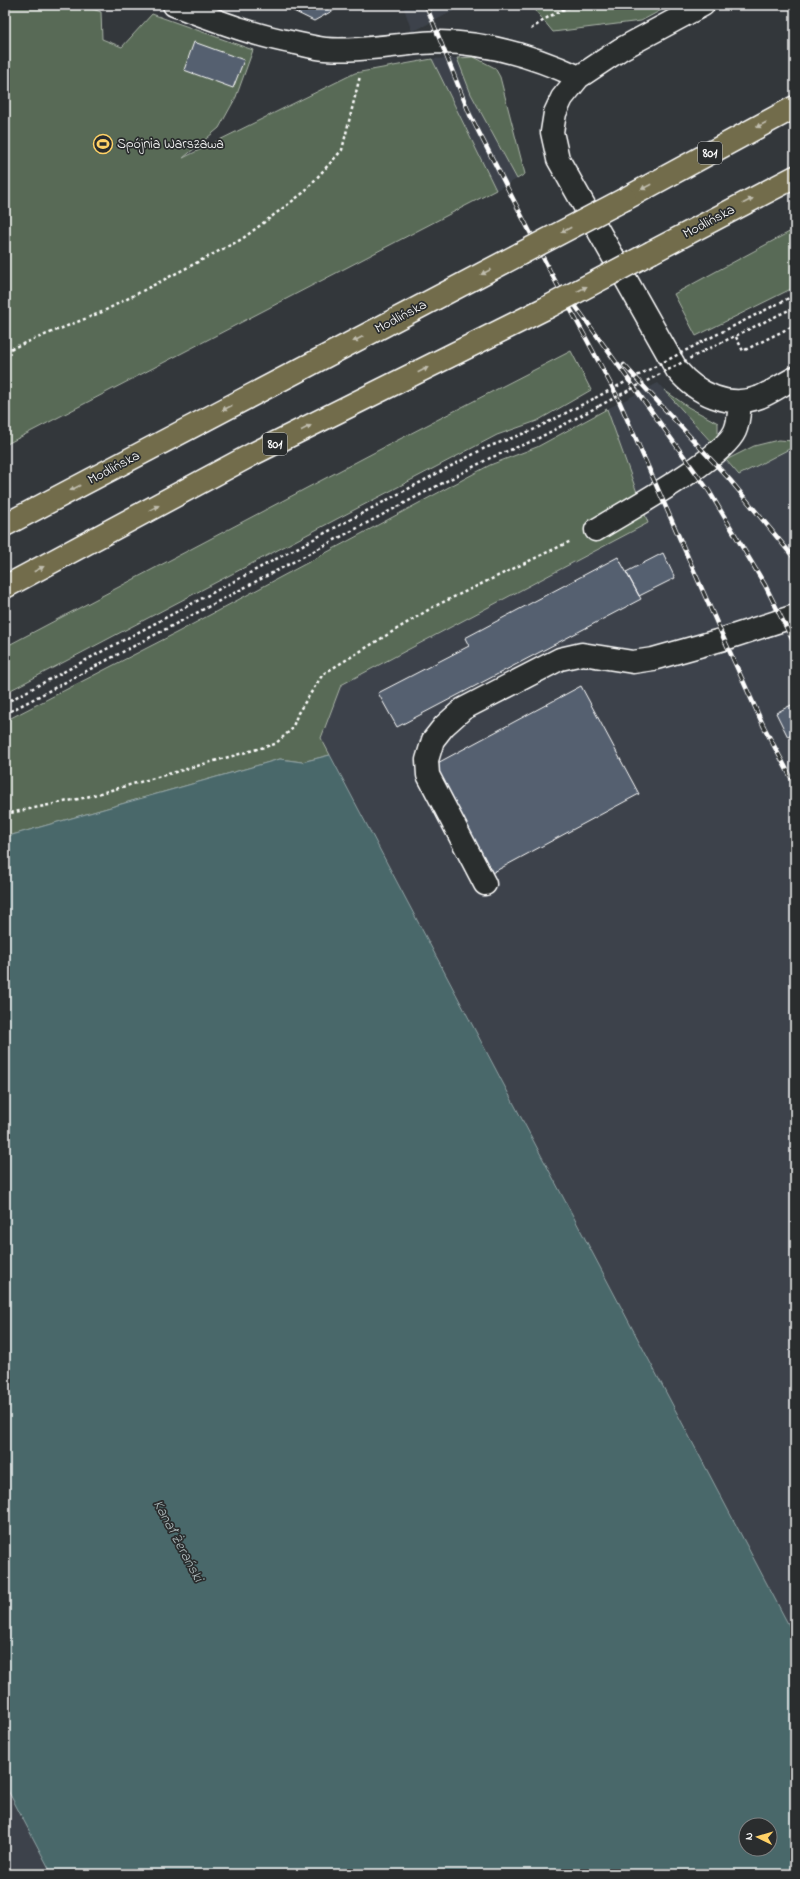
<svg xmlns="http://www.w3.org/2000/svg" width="800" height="1879" viewBox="0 0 800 1879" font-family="'Indie Flower',sans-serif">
<rect width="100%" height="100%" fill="#33373b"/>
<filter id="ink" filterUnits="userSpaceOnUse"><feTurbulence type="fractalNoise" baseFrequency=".025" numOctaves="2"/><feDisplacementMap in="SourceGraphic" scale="8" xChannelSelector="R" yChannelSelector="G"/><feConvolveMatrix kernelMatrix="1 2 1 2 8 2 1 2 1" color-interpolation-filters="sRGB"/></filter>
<g filter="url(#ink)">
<path fill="#3d434b" d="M 403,5 L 465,5 L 412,32 Z
M 457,58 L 471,94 L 517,179 L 496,190 L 432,59 Z
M 658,383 L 739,475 L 795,446 L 795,1637 L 321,738 L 341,685 L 648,523 L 607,409 Z
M 5,1785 L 52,1874 L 5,1874 Z"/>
<path fill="#586b56" stroke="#acb5aa" d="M 5,5 L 82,5 L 101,12 L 102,39 L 122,47 L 152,14 L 253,50 L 236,97 L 219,128 L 183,158 L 355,73 L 432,59 L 496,190 L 5,445 Z
M 531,5 L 671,5 L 641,21 L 553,32 Z
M 474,57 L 495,68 L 500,77 L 525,174 L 517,179 L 471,94 L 457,58 Z
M 795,229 L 795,287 L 696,336 L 674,294 Z
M 571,351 L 591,390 L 537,421 L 497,435 L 5,693 L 5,647 L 396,441 Z
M 664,390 L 688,407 L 718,423 L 718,435 L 712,443 Z
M 607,409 L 648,523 L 341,685 L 321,738 L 330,755 L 302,762 L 280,759 L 5,837 L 5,721 L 178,632 L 490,465 L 537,447 Z
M 778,440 L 795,441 L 795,446 L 739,475 L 726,460 L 754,446 Z"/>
<path fill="#4a686b" stroke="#92a4a6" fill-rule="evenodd" d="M 330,755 L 795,1637 L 795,1874 L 52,1874 L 5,1785 L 5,837 L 280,759 L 302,762 ZM 746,1825 L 770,1825 L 770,1849 L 746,1849 Z"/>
<path fill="#556070" stroke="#fff" d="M 281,5 L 343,5 L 314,21 Z
M 194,42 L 244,60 L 233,88 L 184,70 Z
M 663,553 L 675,578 L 639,596 L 626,572 Z
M 618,557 L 641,599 L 397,727 L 378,693 L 469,646 L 465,638 Z
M 581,686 L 639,794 L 490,874 L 432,766 Z
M 795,703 L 795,733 L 788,737 L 776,713 Z"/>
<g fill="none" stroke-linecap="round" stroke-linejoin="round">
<defs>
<path id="minor" d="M 174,5 C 215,20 252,35 295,43 C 305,45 315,48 325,49 C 363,52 401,43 439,42 C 488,42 535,57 579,77
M 703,5 L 621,49 L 579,77 L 562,98 L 555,113 L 552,132 L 558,159 L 677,370 C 697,394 729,409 760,397 C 772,392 783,384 795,378
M 596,530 C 626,511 722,460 735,431 C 739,422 739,411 740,401
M 485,884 L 428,775 L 427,760 L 433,740 L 444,726 L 463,709 L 560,659 L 582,654 L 633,662 L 653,659 L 724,639 L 795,616"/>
<path id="major" d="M 625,199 L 795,107
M 652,252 L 795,177
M 5,525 L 520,254
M 5,587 L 253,454 L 548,307"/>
</defs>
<use href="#minor" stroke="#fff" stroke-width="25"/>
<use href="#major" stroke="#fff" stroke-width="25"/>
<path stroke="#fff" stroke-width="2.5" stroke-dasharray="3 3" stroke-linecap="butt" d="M 531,29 L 550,16 L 573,5
M 736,337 L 743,351 L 795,325
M 700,343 L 795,295
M 5,351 L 102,312 L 242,239 L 303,193 L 342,150 L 360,76
M 704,351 L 795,307
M 5,703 L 485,448 L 533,430 L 595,398
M 5,714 L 490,458 L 535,440 L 599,406
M 5,814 L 83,798 L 275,744 L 292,729 L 298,713 L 323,674 L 433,607 L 571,541"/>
<use href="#minor" stroke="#2a2d2e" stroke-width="22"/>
<use href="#major" stroke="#726c4b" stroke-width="22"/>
<defs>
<path id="rail" d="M 426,5 L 470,115 L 551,273 L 616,394 L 724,639 L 764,727 L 795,785
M 569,297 L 709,491 L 765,585 L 795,645
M 624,365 L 730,480 L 795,559"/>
</defs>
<use href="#rail" stroke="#fff" stroke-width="4.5"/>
<use href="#rail" stroke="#2a2d2e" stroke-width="3" stroke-dasharray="9" stroke-linecap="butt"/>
<defs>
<path id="major-bridge" d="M 520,254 L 625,199
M 548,307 L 652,252"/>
</defs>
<use href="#major-bridge" stroke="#fff" stroke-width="25" stroke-linecap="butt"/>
<path stroke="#fff" stroke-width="2.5" stroke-dasharray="3 3" stroke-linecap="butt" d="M 595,398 L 700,343
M 599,406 L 704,351"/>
<use href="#major-bridge" stroke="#726c4b" stroke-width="22"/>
</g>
<defs><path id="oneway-solid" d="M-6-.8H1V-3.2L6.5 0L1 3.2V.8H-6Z"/></defs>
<g fill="#c0bdae">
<use href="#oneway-solid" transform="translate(761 125) rotate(152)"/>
<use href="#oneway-solid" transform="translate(646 187) rotate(152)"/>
<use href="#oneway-solid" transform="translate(748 201) rotate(-28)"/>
<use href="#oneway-solid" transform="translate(566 230) rotate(152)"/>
<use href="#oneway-solid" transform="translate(486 272) rotate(152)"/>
<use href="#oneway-solid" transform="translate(582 289) rotate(-28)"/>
<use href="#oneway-solid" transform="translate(358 339) rotate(152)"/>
<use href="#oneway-solid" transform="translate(423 370) rotate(-27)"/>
<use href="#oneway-solid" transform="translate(227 408) rotate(152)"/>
<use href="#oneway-solid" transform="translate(306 428) rotate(-27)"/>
<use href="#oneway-solid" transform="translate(75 488) rotate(152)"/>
<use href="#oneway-solid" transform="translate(154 508) rotate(-28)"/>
<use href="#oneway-solid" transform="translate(39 569) rotate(-28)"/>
</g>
</g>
<defs>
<symbol id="stadium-ring" viewBox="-11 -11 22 22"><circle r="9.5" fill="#2a2d2e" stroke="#ffd166" stroke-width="1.5"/><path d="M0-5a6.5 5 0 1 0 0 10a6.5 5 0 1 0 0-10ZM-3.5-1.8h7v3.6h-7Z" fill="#ffd166"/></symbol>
</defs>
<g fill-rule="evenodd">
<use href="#stadium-ring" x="92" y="133" width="22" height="22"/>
</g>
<g text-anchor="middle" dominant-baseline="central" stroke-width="3.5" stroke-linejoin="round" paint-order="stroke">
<g fill="#2a2d2e" stroke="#bfc0c0" stroke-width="1">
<rect x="698" y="142" width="24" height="22" rx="3"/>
<rect x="263" y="433" width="24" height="22" rx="3"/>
</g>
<g font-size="13" font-weight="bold" fill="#fff">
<text x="710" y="153">801</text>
<text x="275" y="444">801</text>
</g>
<g font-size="14" fill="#fff" stroke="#2a2d2e" text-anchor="start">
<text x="117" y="144">Spójnia Warszawa</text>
</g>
<g font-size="14" fill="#fff" stroke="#2a2d2e">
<text transform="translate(709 222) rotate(-28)">Modlińska</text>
<text transform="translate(401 317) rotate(-28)">Modlińska</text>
<text transform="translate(114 468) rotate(-28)">Modlińska</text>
</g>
<g font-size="15" font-style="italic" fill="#aebbbc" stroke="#2a2d2e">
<text transform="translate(178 1541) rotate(62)">Kanał Żerański</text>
</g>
</g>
<rect width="800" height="1879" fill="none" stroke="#2a2d2e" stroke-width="20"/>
<rect x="10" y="10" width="780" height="1859" fill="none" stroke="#fff" stroke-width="1.5" filter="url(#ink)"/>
<g transform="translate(758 1837) rotate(275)"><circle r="19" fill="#2a2d2e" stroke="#7f8182"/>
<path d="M0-3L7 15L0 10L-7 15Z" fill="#ffd166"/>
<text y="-6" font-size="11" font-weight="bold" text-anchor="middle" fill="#ffffff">N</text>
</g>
</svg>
